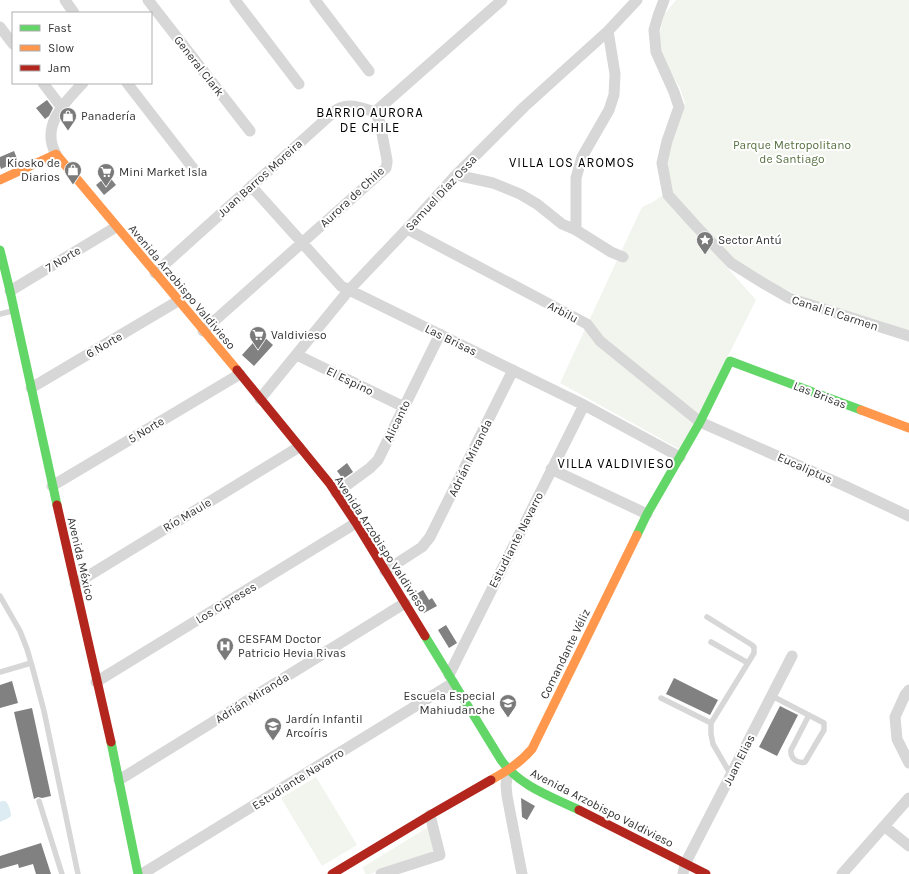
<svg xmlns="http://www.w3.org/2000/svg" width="909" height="874" viewBox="0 0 909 874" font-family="Karla,sans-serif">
<rect width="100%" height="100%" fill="#fff"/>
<path fill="#f1f5ed" d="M 676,0 L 909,0 L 909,342 L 771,283 L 731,257 L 670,191 L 665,164 L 685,103 L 680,88 L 664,62 L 658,41 L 664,15 Z
M 663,195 L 756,300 L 681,450 L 560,383 L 642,207 L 653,202 Z
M 316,777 L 357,845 L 322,866 L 281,798 Z
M 430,826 L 437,852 L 370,874 L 365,874 L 363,867 Z"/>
<path fill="#ddebf3" d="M 2,801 L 5,801 C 9,804 11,812 11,816 C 8,819 3,820 0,822 L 0,802 Z"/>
<path fill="#818181" d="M 47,100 L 53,108 L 49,116 L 45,119 L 36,108 Z
M 14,151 L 18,161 L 1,169 L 0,166 L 0,157 Z
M 108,175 L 116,185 L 104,195 L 96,185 Z
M 261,334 L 273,345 L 254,366 L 242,355 Z
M 347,463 L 353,472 L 343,479 L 337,471 Z
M 423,590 L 429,600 L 432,598 L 437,606 L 424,613 L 413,596 Z
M 446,625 L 457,643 L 449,648 L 438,630 Z
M 674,678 L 718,700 L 710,715 L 666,694 Z
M 12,681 L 18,703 L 0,708 L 0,685 Z
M 780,706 L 798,715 L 777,756 L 759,747 Z
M 32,708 L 51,796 L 42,798 L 38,797 L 34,799 L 14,712 Z
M 521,798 L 535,806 L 527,820 L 522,817 Z
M 41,843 L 51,874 L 36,874 L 33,864 L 19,868 L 18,864 L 0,869 L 0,856 Z"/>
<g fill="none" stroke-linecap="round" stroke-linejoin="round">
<path stroke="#d7d7d7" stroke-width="5.5" d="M 0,314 L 12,311
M 0,596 L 20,631 L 27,649 L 32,666 L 44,711 L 78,874
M 707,617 L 752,645 L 754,647 L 754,653 L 748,663
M 711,642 L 748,663 L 711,723 L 711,734 L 713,744 L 731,775
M 0,672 L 31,663
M 772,696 L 824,723 L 824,730 L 805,762 C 797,764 790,758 791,750 L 809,715
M 661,698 L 711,723
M 39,801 L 62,874"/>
<path stroke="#d7d7d7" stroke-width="11" d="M 65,0 L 74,13
M 148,0 L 250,131
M 235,0 L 299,84
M 315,0 L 369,71
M 664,0 L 658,16 L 654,30 L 656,52 L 674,92 L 679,107 L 667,141 L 662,163 L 668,195 L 695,225 L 731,263 L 763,283 L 789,298 L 909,336
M 0,27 L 13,44
M 43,83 L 62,108
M 127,83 L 196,172
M 375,112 L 502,0
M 56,154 C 40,126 65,102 83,83
M 456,175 L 493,183 L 520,194 L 537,204 L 562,224 L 576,230 L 611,252 L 623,257
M 251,186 L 341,286 L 584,405 L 680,457
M 407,229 L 587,324 L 600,341 L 700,422 L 845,486 L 909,516
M 576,230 L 576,178 L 582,157 L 609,110 L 614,95 L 615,74 L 608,31
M 155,273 L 336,110 C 349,102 362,108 375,112
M 10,291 L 116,227
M 203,331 L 386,168 L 387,163 L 387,160 L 380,123 L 375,112
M 297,355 L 404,407
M 31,388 L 178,301
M 260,399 L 349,290 L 407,229 L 456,175 L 524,107 L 608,31 L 637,0
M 551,469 L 647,514
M 52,486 L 240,374
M 336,493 L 370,468 L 378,460 L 440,334
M 385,571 L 422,547 L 430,537 L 513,370
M 75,584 L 299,447
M 449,675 L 584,405
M 96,682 L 356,523
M 909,690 L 905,695 L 895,717 L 897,739 L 909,763
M 508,770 L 506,785 L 507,796 L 522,874
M 119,780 L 405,603
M 884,826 L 909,846
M 142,874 L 453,683
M 381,874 L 440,855 L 430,815
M 683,874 L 685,864 L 792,656
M 842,874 L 909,798"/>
<path stroke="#63d668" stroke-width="9" d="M 0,250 L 10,291 L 57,505
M 637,535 L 647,514 L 700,422 L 730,361 L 861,410
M 425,636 L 501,760 C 519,786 552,797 579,810
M 111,742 L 138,874"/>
<path stroke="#ff974d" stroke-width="9" d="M 0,180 L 56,154 L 237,370
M 861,410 L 909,428
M 491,780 C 508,770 520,763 532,749 L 637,535"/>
<path stroke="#b3261e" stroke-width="9" d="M 237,370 L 330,484 L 356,523 L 425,636
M 57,505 L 111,742
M 579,810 L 706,874
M 332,874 L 430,815 L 491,780"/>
</g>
<defs>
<symbol id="shop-pin" viewBox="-11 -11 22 30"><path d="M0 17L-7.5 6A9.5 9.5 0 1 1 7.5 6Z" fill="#7a7a7a" stroke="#fff"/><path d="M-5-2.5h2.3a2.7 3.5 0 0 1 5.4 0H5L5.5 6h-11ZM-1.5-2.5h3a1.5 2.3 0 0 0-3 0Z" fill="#fff"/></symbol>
<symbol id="supermarket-pin" viewBox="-11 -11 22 30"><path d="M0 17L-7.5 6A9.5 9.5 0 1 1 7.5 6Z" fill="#7a7a7a" stroke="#fff"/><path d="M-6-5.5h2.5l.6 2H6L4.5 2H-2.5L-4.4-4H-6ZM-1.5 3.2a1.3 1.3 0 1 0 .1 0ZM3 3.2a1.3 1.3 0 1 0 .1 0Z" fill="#fff"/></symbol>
<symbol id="sight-pin" viewBox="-11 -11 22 30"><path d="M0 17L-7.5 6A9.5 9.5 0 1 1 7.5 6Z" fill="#7a7a7a" stroke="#fff"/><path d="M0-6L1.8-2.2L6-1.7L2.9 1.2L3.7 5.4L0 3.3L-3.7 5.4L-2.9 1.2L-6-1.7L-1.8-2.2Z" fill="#fff"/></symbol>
<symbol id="hospital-pin" viewBox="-11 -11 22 30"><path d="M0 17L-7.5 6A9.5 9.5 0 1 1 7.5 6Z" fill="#7a7a7a" stroke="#fff"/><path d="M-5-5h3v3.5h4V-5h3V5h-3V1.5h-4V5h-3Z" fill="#fff"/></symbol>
<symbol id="school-pin" viewBox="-11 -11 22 30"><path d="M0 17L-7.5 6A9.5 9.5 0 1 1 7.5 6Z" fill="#7a7a7a" stroke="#fff"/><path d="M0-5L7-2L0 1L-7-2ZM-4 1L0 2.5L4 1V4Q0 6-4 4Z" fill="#fff"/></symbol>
</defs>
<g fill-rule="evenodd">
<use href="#shop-pin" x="58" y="106" width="20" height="27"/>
<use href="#shop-pin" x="63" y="160" width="20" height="27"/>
<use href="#supermarket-pin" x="96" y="162" width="20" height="27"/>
<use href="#sight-pin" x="695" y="230" width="20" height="27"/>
<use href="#supermarket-pin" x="248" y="325" width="20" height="27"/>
<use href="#hospital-pin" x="215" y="636" width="20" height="27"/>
<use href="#school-pin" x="498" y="693" width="20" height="27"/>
<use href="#school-pin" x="263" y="716" width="20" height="27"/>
</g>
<g text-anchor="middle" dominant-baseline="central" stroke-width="4" stroke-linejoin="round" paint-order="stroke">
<g font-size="12" fill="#333" stroke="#fff">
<text transform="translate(199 66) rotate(52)">General Clark</text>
<text transform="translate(260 178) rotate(-42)">Juan Barros Moreira</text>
<text transform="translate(441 193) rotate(-47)">Samuel Díaz Ossa</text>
<text transform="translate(352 197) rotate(-43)">Aurora de Chile</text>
<text transform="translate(63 259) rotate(-31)">7 Norte</text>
<text transform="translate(182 287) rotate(50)">Avenida Arzobispo Valdivieso</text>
<text transform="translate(563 312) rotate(28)">Arbilu</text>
<text transform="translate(835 313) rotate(18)">Canal El Carmen</text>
<text transform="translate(451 340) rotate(26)">Las Brisas</text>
<text transform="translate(104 345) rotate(-30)">6 Norte</text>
<text transform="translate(350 381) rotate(26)">El Espino</text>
<text transform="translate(820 395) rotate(21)">Las Brisas</text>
<text transform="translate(397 421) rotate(-64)">Alicanto</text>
<text transform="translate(146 430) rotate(-31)">5 Norte</text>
<text transform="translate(470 458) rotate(-64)">Adrián Miranda</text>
<text transform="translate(805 468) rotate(24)">Eucaliptus</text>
<text transform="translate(187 515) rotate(-31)">Río Maule</text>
<text transform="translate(516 540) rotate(-63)">Estudiante Navarro</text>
<text transform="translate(381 544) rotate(57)">Avenida Arzobispo Valdivieso</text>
<text transform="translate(81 559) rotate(77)">Avenida México</text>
<text transform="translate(226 603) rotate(-31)">Los Cipreses</text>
<text transform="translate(565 654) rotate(-64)">Comandante Véliz</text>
<text transform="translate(252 698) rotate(-32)">Adrián Miranda</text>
<text transform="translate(739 760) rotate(-63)">Juan Elias</text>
<text transform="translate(298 779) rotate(-32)">Estudiante Navarro</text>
<text transform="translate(602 808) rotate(27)">Avenida Arzobispo Valdivieso</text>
</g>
<g font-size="12" fill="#333" stroke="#fff" text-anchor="start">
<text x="81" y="116">Panadería</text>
<text x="60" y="163" text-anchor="end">Kiosko de<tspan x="60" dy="14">Diarios</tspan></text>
<text x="119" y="172">Mini Market Isla</text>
<text x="718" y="240">Sector Antú</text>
<text x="271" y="335">Valdivieso</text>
<text x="238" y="639">CESFAM Doctor<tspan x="238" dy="14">Patricio Hevia Rivas</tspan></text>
<text x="495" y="696" text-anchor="end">Escuela Especial<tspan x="495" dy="14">Mahiudanche</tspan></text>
<text x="286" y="719">Jardín Infantil<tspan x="286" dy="14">Arcoíris</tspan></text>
</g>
<g font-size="12" fill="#56703f" stroke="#fff">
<text x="792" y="145">Parque Metropolitano<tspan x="792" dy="14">de Santiago</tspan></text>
</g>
<g font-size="13" letter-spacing="1" fill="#000" stroke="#fff">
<text x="370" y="112">BARRIO AURORA<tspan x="370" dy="15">DE CHILE</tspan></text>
<text x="572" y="162">VILLA LOS AROMOS</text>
<text x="616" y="463">VILLA VALDIVIESO</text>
</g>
</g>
<rect x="12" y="12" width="140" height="72" fill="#ffffff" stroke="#adadad"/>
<rect x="20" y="25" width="20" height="6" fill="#63d668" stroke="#adadad"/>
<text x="48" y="32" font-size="12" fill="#333333">Fast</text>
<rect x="20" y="45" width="20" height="6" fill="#ff974d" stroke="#adadad"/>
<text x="48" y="52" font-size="12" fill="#333333">Slow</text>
<rect x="20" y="65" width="20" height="6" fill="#b3261e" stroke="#adadad"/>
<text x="48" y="72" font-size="12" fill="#333333">Jam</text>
</svg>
